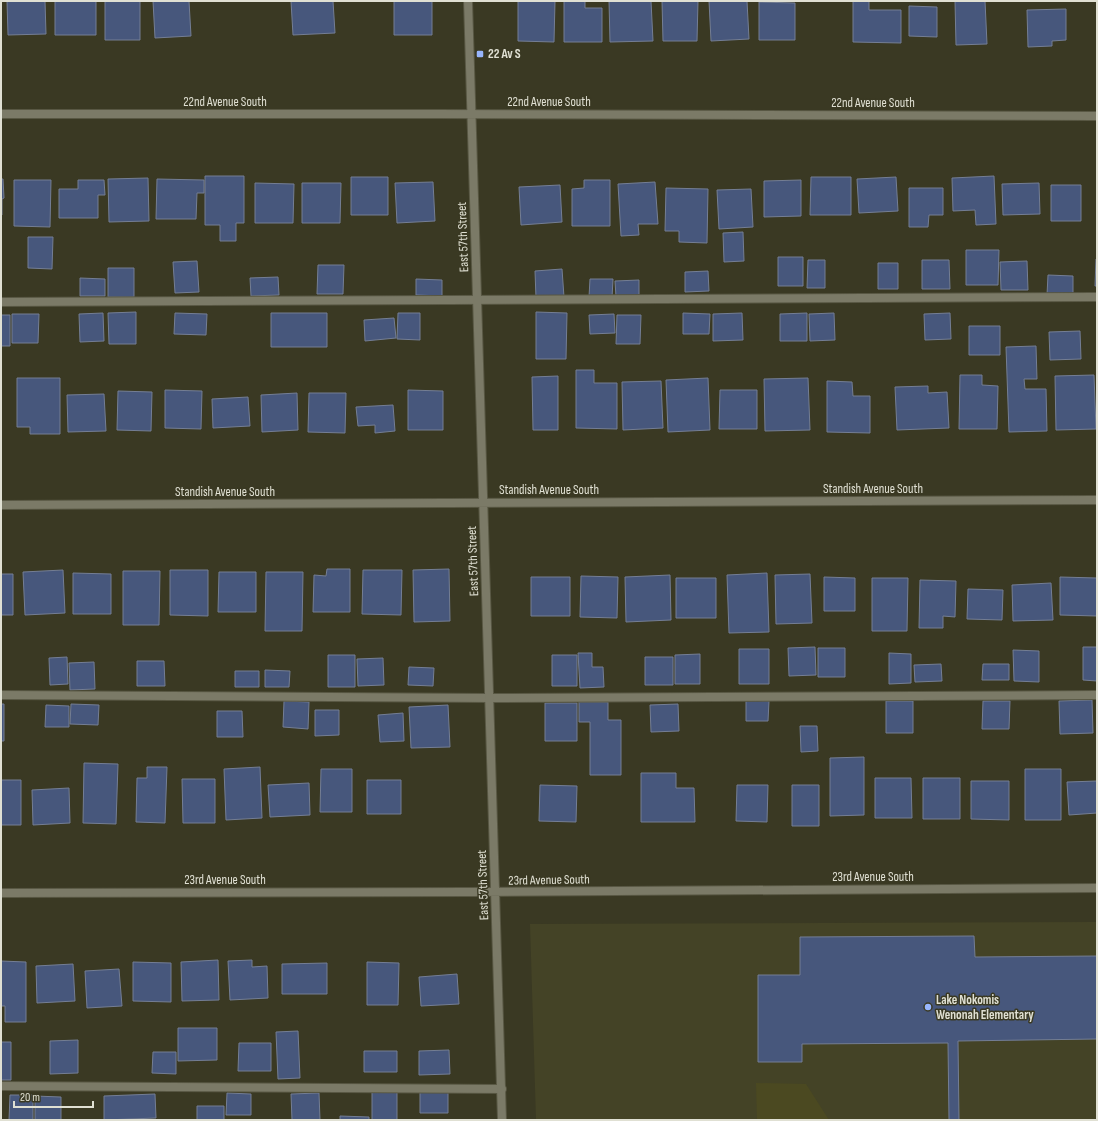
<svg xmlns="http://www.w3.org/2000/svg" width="1098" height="1121" viewBox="0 0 1098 1121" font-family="'Sofia Sans Condensed',sans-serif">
<rect width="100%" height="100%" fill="#3a3923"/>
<path fill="#444326" d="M 1097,922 L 1097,1120 L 536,1120 L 530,924 Z"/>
<path fill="#4b4921" d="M 756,1083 L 806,1084 L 829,1120 L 757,1120 Z"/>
<path fill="#47577c" stroke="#747e94" d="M 7,1 L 45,1 L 46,34 L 8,35 Z
M 55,1 L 96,1 L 96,35 L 55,35 Z
M 105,1 L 140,1 L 140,40 L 105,40 Z
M 153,1 L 189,1 L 191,36 L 155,38 Z
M 291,1 L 333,1 L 335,33 L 293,35 Z
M 394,1 L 432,1 L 432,35 L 394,35 Z
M 518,1 L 555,1 L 554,42 L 518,41 Z
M 564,1 L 585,1 L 585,8 L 602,8 L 602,42 L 564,42 Z
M 609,1 L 651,1 L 653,41 L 610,42 Z
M 662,1 L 698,1 L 697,41 L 663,41 Z
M 709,1 L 747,1 L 749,39 L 711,41 Z
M 853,1 L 869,1 L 869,10 L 901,10 L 901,43 L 853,42 Z
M 955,1 L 985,1 L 987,44 L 956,45 Z
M 759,2 L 795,3 L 795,40 L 759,40 Z
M 909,6 L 937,7 L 937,37 L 909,36 Z
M 1066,9 L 1066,40 L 1052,41 L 1052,46 L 1028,47 L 1027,10 Z
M 205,176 L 244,176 L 244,223 L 236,223 L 236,241 L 220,241 L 220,225 L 205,225 Z
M 994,176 L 996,224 L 976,225 L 975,210 L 953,211 L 952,178 Z
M 351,177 L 388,177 L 388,215 L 351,215 Z
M 811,177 L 851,177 L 851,215 L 810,215 Z
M 896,177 L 898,211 L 859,213 L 857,179 Z
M 148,178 L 149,221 L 109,222 L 108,179 Z
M 1,179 L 3,179 L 4,198 L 2,199 L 2,215 L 1,215 Z
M 157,179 L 204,180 L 204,193 L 197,193 L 196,219 L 156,219 Z
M 14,180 L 51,180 L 50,227 L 14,226 Z
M 78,180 L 104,180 L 105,195 L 98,195 L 98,218 L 59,218 L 59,189 L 78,189 Z
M 584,180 L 610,180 L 610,226 L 572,226 L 572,189 L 584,188 Z
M 801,180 L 801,216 L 764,217 L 764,181 Z
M 433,182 L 435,221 L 397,223 L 395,183 Z
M 655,182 L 658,224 L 638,224 L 639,235 L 621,236 L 618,184 Z
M 255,183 L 294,184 L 293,223 L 255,223 Z
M 302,183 L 341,183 L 340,223 L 302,223 Z
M 1039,183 L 1040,214 L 1003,215 L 1002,184 Z
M 560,185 L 562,222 L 521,225 L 519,187 Z
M 1051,185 L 1081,185 L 1081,221 L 1051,221 Z
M 666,188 L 708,189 L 707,243 L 679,242 L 679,231 L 665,231 Z
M 909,188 L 943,188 L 943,215 L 929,215 L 928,227 L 909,227 Z
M 751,189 L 753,227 L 719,229 L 717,190 Z
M 743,232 L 744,261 L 724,262 L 723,233 Z
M 28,237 L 53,237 L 52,269 L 28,268 Z
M 966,250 L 999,250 L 998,285 L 966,285 Z
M 778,257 L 803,257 L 803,286 L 778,286 Z
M 1096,259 L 1097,259 L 1097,286 L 1095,286 Z
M 808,260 L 825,260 L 825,288 L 807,288 Z
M 922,260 L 949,260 L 950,289 L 922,289 Z
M 197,261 L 199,292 L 175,293 L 173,262 Z
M 1027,261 L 1028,290 L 1001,290 L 1000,262 Z
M 878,263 L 898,263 L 898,289 L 878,289 Z
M 318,265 L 344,265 L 343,294 L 317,294 Z
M 108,268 L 134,268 L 134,297 L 108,297 Z
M 562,269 L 564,297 L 536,298 L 535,271 Z
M 708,271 L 709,291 L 685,292 L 685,272 Z
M 1048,275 L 1073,276 L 1073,296 L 1047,295 Z
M 278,277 L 279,295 L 251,296 L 250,278 Z
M 80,278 L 105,279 L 105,296 L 80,296 Z
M 416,279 L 442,280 L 442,296 L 416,295 Z
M 590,279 L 613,279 L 612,298 L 589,297 Z
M 639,280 L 639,296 L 616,297 L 615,281 Z
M 136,312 L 136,344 L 109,344 L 108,313 Z
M 536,312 L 567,313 L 566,359 L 536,359 Z
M 103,313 L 104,341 L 80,342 L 79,314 Z
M 175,313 L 207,314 L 206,335 L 174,334 Z
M 271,313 L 327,313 L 327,347 L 271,347 Z
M 398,313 L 420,313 L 420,340 L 397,339 Z
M 683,313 L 710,314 L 709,334 L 683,334 Z
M 742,313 L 743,340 L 713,341 L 713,314 Z
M 807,313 L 807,341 L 780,341 L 780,314 Z
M 834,313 L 835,340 L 810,341 L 809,314 Z
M 950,313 L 951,339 L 925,340 L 924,314 Z
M 12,314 L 39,314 L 38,343 L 12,343 Z
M 614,314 L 615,333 L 590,334 L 589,315 Z
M 1,315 L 10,315 L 10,346 L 1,346 Z
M 617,315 L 641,315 L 640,344 L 616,344 Z
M 394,318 L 396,338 L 365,341 L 364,320 Z
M 969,326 L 1000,326 L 1000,355 L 969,355 Z
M 1080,331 L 1081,359 L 1050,360 L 1049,332 Z
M 1036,346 L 1037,379 L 1024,379 L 1025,389 L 1046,389 L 1047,431 L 1009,432 L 1006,347 Z
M 576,370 L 594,370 L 594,383 L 617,383 L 617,429 L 576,428 Z
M 960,375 L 982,375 L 982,385 L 998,386 L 997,429 L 959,429 Z
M 1094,375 L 1096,429 L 1056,430 L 1055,376 Z
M 558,376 L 558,430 L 533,430 L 532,377 Z
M 17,378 L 60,378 L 60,434 L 30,434 L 30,427 L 17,427 Z
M 708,378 L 710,430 L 668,432 L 666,380 Z
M 808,378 L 810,430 L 765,431 L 764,379 Z
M 661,381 L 663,428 L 623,430 L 622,382 Z
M 827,381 L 852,382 L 853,396 L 870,396 L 870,433 L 827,432 Z
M 928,386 L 928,393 L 947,392 L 949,428 L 897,430 L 895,387 Z
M 165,390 L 202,391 L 201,429 L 165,428 Z
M 408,390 L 443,391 L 443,430 L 408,430 Z
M 720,390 L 757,390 L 757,429 L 719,429 Z
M 118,391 L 152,392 L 151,431 L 117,430 Z
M 297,393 L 298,430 L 262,432 L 261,395 Z
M 309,393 L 346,393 L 345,433 L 308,432 Z
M 104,394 L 106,431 L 68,432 L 67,395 Z
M 248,397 L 250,426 L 213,428 L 212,399 Z
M 393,405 L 395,431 L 375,433 L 375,425 L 358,426 L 356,407 Z
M 327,569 L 350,569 L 350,612 L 313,612 L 314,575 L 326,576 Z
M 449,569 L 450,621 L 414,622 L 413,570 Z
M 63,570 L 65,613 L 25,615 L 23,572 Z
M 170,570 L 208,570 L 208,616 L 170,615 Z
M 363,570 L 402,570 L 401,615 L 362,614 Z
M 123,571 L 160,571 L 159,625 L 123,625 Z
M 219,572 L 256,572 L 256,612 L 218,612 Z
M 266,572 L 303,572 L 302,631 L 265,631 Z
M 73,573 L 111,574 L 111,614 L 73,614 Z
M 767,573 L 769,632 L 729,633 L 727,575 Z
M 1,574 L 13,574 L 13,615 L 1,615 Z
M 810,574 L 812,623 L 776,624 L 775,575 Z
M 670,575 L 671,620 L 626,622 L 625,577 Z
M 581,576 L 618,577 L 617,618 L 580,617 Z
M 531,577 L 570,577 L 570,616 L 531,616 Z
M 824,577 L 855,578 L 855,611 L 824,611 Z
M 1060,577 L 1097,578 L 1097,616 L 1060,615 Z
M 676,578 L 716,578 L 716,618 L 676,618 Z
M 872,578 L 908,578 L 907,631 L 872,631 Z
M 920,580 L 956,581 L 955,617 L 943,616 L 943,628 L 919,628 Z
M 1051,583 L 1053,620 L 1013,621 L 1012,585 Z
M 968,589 L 1003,590 L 1002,620 L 967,619 Z
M 815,647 L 816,675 L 789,676 L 788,648 Z
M 1083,647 L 1097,647 L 1097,681 L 1083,680 Z
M 818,648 L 845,648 L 845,677 L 818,677 Z
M 739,649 L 769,649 L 769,684 L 739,684 Z
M 1013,650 L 1039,651 L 1039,682 L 1014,681 Z
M 578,653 L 592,653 L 592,667 L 603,667 L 604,687 L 580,688 Z
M 889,653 L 911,654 L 911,683 L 889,684 Z
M 700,654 L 700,684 L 675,684 L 675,655 Z
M 328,655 L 355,655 L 355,687 L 328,687 Z
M 552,655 L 577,655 L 577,686 L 552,686 Z
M 67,657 L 68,684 L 50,685 L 49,658 Z
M 645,657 L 673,657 L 673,685 L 645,685 Z
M 383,658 L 384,685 L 358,686 L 357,659 Z
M 137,661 L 164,661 L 165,686 L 137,686 Z
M 94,662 L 95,689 L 70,690 L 69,663 Z
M 941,664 L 942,681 L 915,682 L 914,665 Z
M 983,664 L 1009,664 L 1009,680 L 982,680 Z
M 409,667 L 434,668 L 433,686 L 408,685 Z
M 265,670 L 290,671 L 289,687 L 265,687 Z
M 235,671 L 259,671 L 259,687 L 235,687 Z
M 746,700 L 769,701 L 768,721 L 746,721 Z
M 1092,700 L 1093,733 L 1060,734 L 1059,701 Z
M 284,701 L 309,702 L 308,729 L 283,727 Z
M 886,701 L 913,701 L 913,733 L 886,733 Z
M 983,701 L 1010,701 L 1009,729 L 982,729 Z
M 579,702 L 608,702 L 608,720 L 621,720 L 621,775 L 590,775 L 590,722 L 579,722 Z
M 545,703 L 577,703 L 577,741 L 545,741 Z
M 1,704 L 4,704 L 4,741 L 1,741 Z
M 71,704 L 99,705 L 98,725 L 70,724 Z
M 678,704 L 679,731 L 651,732 L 650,705 Z
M 46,705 L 69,706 L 69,727 L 45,727 Z
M 448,705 L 450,747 L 411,748 L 409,707 Z
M 315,710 L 339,710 L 339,735 L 315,736 Z
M 217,711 L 242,711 L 243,737 L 217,737 Z
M 403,713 L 404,741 L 380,742 L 378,715 Z
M 800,726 L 817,726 L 818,751 L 801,752 Z
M 864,757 L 864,815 L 830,816 L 830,758 Z
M 84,763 L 118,764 L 116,824 L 83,823 Z
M 147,767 L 167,767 L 165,823 L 136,822 L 137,778 L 147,778 Z
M 260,767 L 262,818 L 226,820 L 224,769 Z
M 321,769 L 352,769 L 352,812 L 320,812 Z
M 1025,769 L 1061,769 L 1061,820 L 1025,820 Z
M 641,773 L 676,773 L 676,788 L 694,788 L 695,822 L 641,822 Z
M 875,778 L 911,778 L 912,818 L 875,818 Z
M 923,778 L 960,778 L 960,819 L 923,819 Z
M 182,779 L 215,779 L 215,823 L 183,823 Z
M 1,780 L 21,780 L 21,825 L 1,825 Z
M 367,780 L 401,780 L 401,814 L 367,814 Z
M 971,781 L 1009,781 L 1009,820 L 971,819 Z
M 1097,781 L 1097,813 L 1069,815 L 1067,782 Z
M 309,783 L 310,815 L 270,817 L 268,785 Z
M 540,785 L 577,786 L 576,822 L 539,821 Z
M 737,785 L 768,785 L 767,822 L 736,821 Z
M 792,785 L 819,785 L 819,826 L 792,826 Z
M 69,788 L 70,823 L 33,825 L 32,790 Z
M 974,936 L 975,957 L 1097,956 L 1097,1039 L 958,1041 L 959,1120 L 949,1120 L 948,1043 L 802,1044 L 802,1062 L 758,1062 L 758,975 L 800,975 L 800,937 Z
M 218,960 L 219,1000 L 182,1001 L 181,962 Z
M 252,960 L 252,967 L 267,966 L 268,998 L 230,1000 L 228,961 Z
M 1,961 L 26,962 L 26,1022 L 5,1022 L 5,1006 L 1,1006 Z
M 133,962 L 171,963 L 171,1002 L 133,1001 Z
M 367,962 L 399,963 L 398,1005 L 367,1005 Z
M 327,963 L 327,994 L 282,994 L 282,964 Z
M 73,964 L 75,1001 L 37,1003 L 36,966 Z
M 119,969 L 122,1006 L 87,1008 L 85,971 Z
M 457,974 L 459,1004 L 421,1006 L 419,977 Z
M 178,1028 L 217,1028 L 217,1060 L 178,1061 Z
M 298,1031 L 300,1078 L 278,1079 L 276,1032 Z
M 78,1040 L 78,1073 L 50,1074 L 50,1041 Z
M 1,1042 L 11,1042 L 11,1080 L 1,1080 Z
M 239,1043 L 271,1043 L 271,1071 L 238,1071 Z
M 449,1050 L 450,1074 L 419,1075 L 419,1051 Z
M 364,1051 L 397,1051 L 397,1072 L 364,1072 Z
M 153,1052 L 176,1052 L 176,1074 L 152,1073 Z
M 420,1091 L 448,1091 L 448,1113 L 420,1113 Z
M 372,1092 L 397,1092 L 397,1120 L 372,1120 Z
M 227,1093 L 251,1094 L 251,1115 L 226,1115 Z
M 319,1093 L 320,1120 L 292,1120 L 291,1094 Z
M 155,1094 L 156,1118 L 104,1120 L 104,1096 Z
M 10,1095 L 33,1095 L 33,1120 L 9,1120 Z
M 35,1096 L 61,1097 L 61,1120 L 35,1120 Z
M 197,1106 L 224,1106 L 224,1120 L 197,1120 Z
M 340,1116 L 369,1117 L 369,1120 L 340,1120 Z"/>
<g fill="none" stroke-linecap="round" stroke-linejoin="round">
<defs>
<path id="service" d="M 1,302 L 1097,297
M 1,695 L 489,698 L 1097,695
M 1,1086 L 502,1089"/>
<path id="minor" d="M 468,1 L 502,1120
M 1,114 L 435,114 L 1097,116
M 1,505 L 1097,500
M 1,893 L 470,892 L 1097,888"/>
</defs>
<use href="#service" stroke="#585743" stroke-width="10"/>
<use href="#minor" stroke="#585743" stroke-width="10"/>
<use href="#service" stroke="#7b7a67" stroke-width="8"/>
<use href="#minor" stroke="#7b7a67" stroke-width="8"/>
</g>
<g fill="#98b6fd" stroke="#3a3923" stroke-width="1.5">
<rect x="476" y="50" width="8" height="8" rx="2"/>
<circle cx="928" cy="1007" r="4"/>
</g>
<g text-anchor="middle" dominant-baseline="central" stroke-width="3" stroke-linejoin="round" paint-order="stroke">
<g font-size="13" font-weight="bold" fill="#e0e0d3" stroke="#3a3923" text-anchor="start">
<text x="488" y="54">22 Av S</text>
<text x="936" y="1000">Lake Nokomis<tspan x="936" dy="15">Wenonah Elementary</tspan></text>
</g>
<g font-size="13" fill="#e0e0d3" stroke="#3a3923">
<text x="225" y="102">22nd Avenue South</text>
<text x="549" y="102">22nd Avenue South</text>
<text x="873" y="103">22nd Avenue South</text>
<text transform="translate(463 237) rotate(-92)">East 57th Street</text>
<text x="873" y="489">Standish Avenue South</text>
<text x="549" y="490">Standish Avenue South</text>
<text x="225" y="492">Standish Avenue South</text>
<text transform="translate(473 561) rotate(-92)">East 57th Street</text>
<text x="873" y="877">23rd Avenue South</text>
<text x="225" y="880">23rd Avenue South</text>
<text transform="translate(549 880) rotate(-1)">23rd Avenue South</text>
<text transform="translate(483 885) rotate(-92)">East 57th Street</text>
</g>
</g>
<rect width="1098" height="1121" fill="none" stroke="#e0e0d3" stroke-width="4"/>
<path d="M14 1101v6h79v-6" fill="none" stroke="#e0e0d3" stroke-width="2"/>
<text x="20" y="1101" font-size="12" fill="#e0e0d3" stroke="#3a3923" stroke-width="3" paint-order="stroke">20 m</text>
</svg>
